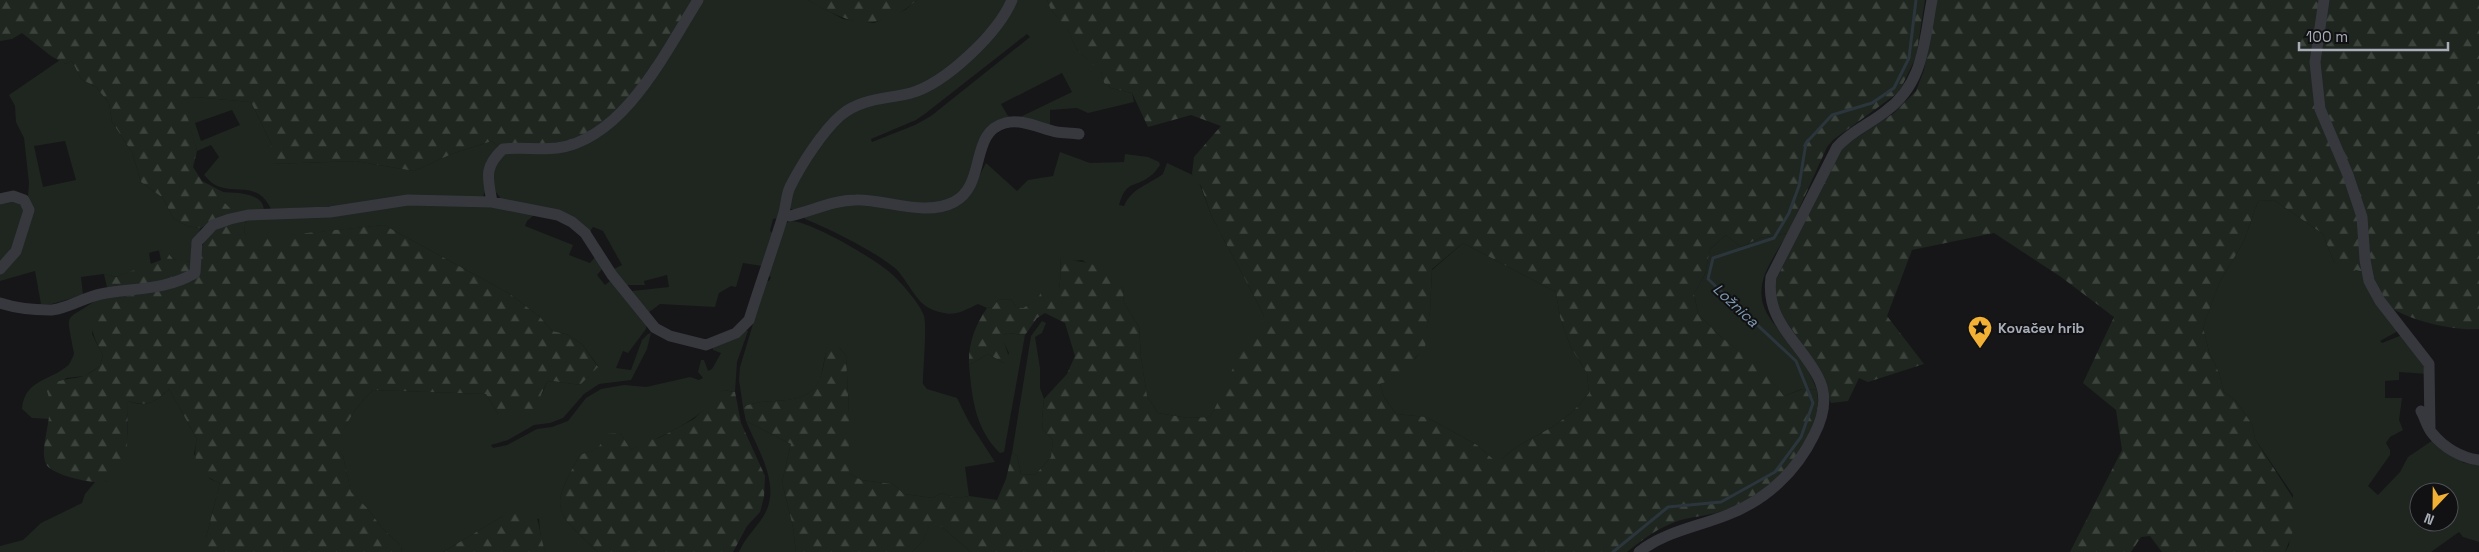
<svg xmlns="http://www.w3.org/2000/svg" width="2479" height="552" viewBox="0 0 2479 552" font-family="'Space Grotesk',sans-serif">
<defs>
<pattern id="forest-firs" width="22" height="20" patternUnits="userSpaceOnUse" patternTransform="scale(1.25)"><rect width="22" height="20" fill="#1e261f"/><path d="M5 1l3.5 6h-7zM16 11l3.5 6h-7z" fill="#3c433d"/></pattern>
</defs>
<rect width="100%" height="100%" fill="#161618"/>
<path fill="#1e261f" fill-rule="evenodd" d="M 701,0 L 808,0 L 843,19 L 874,23 L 905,10 L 917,0 L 1009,0 L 976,46 L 926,84 L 869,99 L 824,128 L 778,218 L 773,219 L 770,231 L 774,234 L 762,266 L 743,263 L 736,287 L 731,286 L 719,293 L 715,307 L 660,304 L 648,313 L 632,291 L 669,287 L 667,275 L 644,281 L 645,285 L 625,285 L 612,270 L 622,265 L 603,231 L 593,227 L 591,230 L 591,237 L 585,229 L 502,200 L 492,187 L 492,164 Z
M 1015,0 L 1047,0 L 1051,10 L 1067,27 L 1077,50 L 1101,71 L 1104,83 L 1111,88 L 1132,93 L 1134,102 L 1088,113 L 1077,108 L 1050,110 L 1050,125 C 987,117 987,144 963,193 L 930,206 L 859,197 L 799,211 L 791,209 L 788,205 L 793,188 L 830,131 L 850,112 L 935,84 ZM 1027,34 L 1030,37 L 931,116 L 915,125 L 872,142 L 871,139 L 916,120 L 926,113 ZM 1062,73 L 1072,92 L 1014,120 L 1008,116 L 1001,104 Z
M 60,60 L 65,64 L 72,61 L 81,79 L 96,87 L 109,103 L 112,122 L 132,152 L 141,182 L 163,198 L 173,218 L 187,226 L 201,228 L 191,247 L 191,262 C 186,261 179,261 174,259 C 161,253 169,247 149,253 L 151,265 L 116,277 L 104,274 L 81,277 L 83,295 L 52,304 L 41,304 L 35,271 L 0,281 L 0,273 L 31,204 L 28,196 L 29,183 L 24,138 L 16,122 L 15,106 L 9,95 ZM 65,141 L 76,180 L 43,187 L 34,146 Z
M 195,97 L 251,102 L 272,145 L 271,164 L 356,161 L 414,171 L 454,153 L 492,141 L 500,148 L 482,200 L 271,209 C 258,183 242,193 220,187 C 213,185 209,180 204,175 L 219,157 L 211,145 L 197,151 L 182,100 ZM 232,110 L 240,125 L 201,141 L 195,123 Z
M 1060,152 L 1090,163 L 1124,162 L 1125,154 L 1148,157 L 1159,162 L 1160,165 C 1157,169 1154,174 1149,177 C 1133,189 1127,179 1119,205 L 1124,206 C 1132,188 1148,185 1163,174 L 1167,163 L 1197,177 L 1212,217 L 1264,315 L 1260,328 L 1210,417 L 1188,418 L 1158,413 L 1147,396 L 1141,358 L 1139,327 L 1124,303 L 1123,288 L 1082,260 L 1074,261 L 1060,257 L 1061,274 L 1059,289 L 1023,308 L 1016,307 L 1011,299 L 998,300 L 993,307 L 987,308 L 978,304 C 959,313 953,318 931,309 C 916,303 908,281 896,269 C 876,252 830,229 805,219 L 805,216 L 838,204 L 921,210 L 971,192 L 986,163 L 1017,191 L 1028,180 L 1053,176 Z
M 223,192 C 236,193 263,192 264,210 L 252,212 L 251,209 L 231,209 L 223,201 Z
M 12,200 L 24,206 L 18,239 L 0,263 L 0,202 Z
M 2274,200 L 2323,234 L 2334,262 L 2362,272 L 2398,331 L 2380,341 L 2382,343 L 2402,335 L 2415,350 L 2428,374 L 2399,372 L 2399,380 L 2385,381 L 2385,398 L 2402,398 L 2399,420 L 2403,430 L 2390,437 L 2386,443 L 2390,450 L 2390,455 L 2368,486 L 2378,495 L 2400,472 L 2408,457 L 2433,440 L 2464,463 L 2479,464 L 2479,542 L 2463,537 L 2459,532 L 2431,552 L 2285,552 L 2289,545 L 2293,495 L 2255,439 L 2252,424 L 2235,400 L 2224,392 L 2219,373 L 2209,352 L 2203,327 L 2219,283 L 2244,241 L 2258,201 ZM 2419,492 L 2449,492 L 2449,522 L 2419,522 Z
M 405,204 L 494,207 L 534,215 L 527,221 L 525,226 L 573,245 L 569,255 L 590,263 L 596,256 L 603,268 L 597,275 L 605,285 L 611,280 L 647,321 L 646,329 L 628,353 L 623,351 L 616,368 L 631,370 L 642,340 L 648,334 L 651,333 L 647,349 L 631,380 L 599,384 L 584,394 L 563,418 L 550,423 L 534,425 L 508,440 L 491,445 L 493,448 L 507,445 L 537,429 L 552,427 L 568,421 L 586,398 L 601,389 L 624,385 L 646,387 L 690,377 L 699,380 L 703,378 L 698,372 L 701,360 L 704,360 L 708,371 L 712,369 L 721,353 L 713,350 L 713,347 L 737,338 L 745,330 L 748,331 L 737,362 L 735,392 L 723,390 C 706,412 685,425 660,437 C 649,442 643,443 631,450 L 620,433 L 599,448 L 580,455 C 548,511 555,511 598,552 L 546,552 L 541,542 L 539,519 L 503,516 L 443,552 L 402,552 L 401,546 L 382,528 L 367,508 L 351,493 L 343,456 L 337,447 C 344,424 356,406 373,390 L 486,394 L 498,414 L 542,394 L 547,382 L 553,381 L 580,385 L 598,366 L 582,344 L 566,334 L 552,331 L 540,317 L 510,294 L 384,225 L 248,240 L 244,232 L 246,218 Z
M 791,221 C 811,221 879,261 894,276 C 902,284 921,305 924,316 C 927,325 923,371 923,384 L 927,389 L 957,398 L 969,422 L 995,462 L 965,467 L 969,496 L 958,498 L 941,493 L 933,498 L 904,494 L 893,484 L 861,480 L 849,473 L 849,413 L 846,356 L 839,347 L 826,352 C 824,360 823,371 820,379 C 808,410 767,395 743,407 L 739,380 L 740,367 L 766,281 L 769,281 L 771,277 L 767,276 L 786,223 Z
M 1788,233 C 1780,246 1771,260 1765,274 C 1752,310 1777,324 1795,349 C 1804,362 1811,375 1817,390 L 1802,389 L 1784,396 L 1763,371 L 1720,336 L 1698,314 L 1694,294 L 1705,274 L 1710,249 L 1726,235 L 1741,247 L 1760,238 Z
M 1463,243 L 1556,292 L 1560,317 L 1571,348 L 1587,373 L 1589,393 C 1577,409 1562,422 1545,431 C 1529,440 1515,446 1502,459 L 1493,459 L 1477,445 L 1426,417 L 1396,414 L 1384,397 L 1380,384 L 1401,375 L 1424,348 L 1430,311 L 1432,270 Z
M 99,298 L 92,334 L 103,356 L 100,366 L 85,376 L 66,378 L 50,399 L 50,419 L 32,418 L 22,409 C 24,381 48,381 66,367 C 70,365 72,358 74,354 C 66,308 63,324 99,298 Z
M 1042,321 L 1046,323 L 1042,333 L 1035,337 L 1040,368 L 1040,388 L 1044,399 L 1042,419 L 1043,430 L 1053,440 L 1051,457 L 1035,475 L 1021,474 L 1017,456 L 1012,453 L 1031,336 Z
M 1008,333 L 1025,335 L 1004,452 L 1000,453 C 975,429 972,398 969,365 L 988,354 L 1004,363 L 1009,353 L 1003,341 L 1003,335 Z
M 169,389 L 197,439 L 194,454 L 210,479 L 220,483 L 206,538 L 206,552 L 0,552 L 0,546 L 23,540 L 41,523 L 82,503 L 85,494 L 95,482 L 106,482 C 133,452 126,439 128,401 C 147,408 155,402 169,389 Z
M 746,421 L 791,444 L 782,482 L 793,527 L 796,552 L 739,552 C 745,538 755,529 763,517 C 783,486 757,449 746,421 Z
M 929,526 L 942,527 L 971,552 L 912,552 L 923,541 Z"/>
<path fill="url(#forest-firs)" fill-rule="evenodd" d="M 0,0 L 695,0 L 629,103 L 587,136 L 564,143 L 500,148 L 492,141 L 454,153 L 414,171 L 356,161 L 271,164 L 267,160 L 267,153 L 272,145 L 251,102 L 195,97 L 183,100 L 197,151 L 193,167 L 202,181 L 223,192 L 223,201 L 231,209 L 251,209 L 252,212 L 214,221 L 201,228 L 187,226 L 173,218 L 163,198 L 141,182 L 132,152 L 112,122 L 109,103 L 96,87 L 81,79 L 72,61 L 65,64 L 51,56 L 22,33 L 12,39 L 0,41 Z
M 808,0 L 917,0 C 877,35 849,24 808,0 Z
M 1047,0 L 1925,0 L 1916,57 L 1899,92 L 1833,140 L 1827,147 L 1788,233 L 1760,238 L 1741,247 L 1726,235 L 1710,249 L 1705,274 L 1694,294 L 1698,314 L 1720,336 L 1763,370 L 1784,396 L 1803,389 L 1817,390 C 1818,399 1819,408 1817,417 C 1805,461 1759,501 1716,513 C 1700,517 1684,517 1668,525 C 1654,531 1639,542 1627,552 L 971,552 L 942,527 L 929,527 L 923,541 L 912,552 L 796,552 L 793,527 L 782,482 L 791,444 L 746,421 L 743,407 C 767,395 809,410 820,378 C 825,367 824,355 828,344 L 839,347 L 846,356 L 849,413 L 849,473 L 861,480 L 893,484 L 904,494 L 933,498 L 941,493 L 958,498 L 969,496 L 997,500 L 1006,479 L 1012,453 L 1017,456 L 1021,474 L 1035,475 L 1051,457 L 1053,440 L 1043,430 L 1042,419 L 1044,399 L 1067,374 L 1075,356 L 1065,323 L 1045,313 L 1037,318 L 1025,335 L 1008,333 L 1003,335 C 1003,345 1009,351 1009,362 L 1004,363 L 988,354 L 969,365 C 968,345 975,325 987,308 L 993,307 L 998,300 L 1011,299 L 1016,307 L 1023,308 L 1037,300 L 1043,289 L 1059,289 L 1061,274 L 1060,256 C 1066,256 1070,260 1075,261 C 1099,263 1108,271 1123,288 L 1124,303 L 1139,327 L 1141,358 L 1147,396 L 1158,413 L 1188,418 L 1210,417 C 1222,397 1229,374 1240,354 C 1248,340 1259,331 1264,315 L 1212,217 L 1201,186 L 1192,174 L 1194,157 L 1221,126 L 1191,115 L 1148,127 L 1132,93 L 1111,88 L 1104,83 L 1101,72 L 1077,50 L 1067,28 L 1051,10 ZM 1463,243 L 1556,292 L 1560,317 L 1571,348 L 1587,373 L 1589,393 C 1577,409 1562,422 1545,431 C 1529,440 1515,446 1502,459 L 1493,459 L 1477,445 L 1426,417 L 1396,414 L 1384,397 L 1380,384 L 1401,376 L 1413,365 L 1415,358 L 1425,348 L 1430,311 L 1432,269 Z
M 1937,0 L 2479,0 L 2479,329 C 2453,331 2411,321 2388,306 C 2380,300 2373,283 2367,273 L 2356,270 L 2351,272 L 2334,262 L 2323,234 L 2274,200 L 2258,201 L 2244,241 L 2219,283 L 2203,327 L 2209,352 L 2219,373 L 2224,392 L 2235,400 L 2252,424 L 2255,439 L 2298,506 L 2300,513 L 2285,552 L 2162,552 L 2150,536 L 2141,537 L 2131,552 L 2070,552 L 2122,450 L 2116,410 L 2083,383 L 2114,317 L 2061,277 L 1994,233 L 1912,250 L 1887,316 L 1924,364 L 1868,382 L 1859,378 L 1848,401 L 1831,403 L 1820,370 L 1775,305 L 1776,280 L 1841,148 L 1894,113 L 1916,91 L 1924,70 Z
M 246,218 L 244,232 L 248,239 L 384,225 L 510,294 L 540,317 L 552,331 L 566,334 L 582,344 L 598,367 L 580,385 L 553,381 L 547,382 L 532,414 L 498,414 L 486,394 L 373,390 C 356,406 344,424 338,447 L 343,456 L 351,492 L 367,508 L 382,528 L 401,546 L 402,552 L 206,552 L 206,538 L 220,483 C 197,474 192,461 197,439 L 169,389 C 153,403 149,407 128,401 L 127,448 C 124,459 119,475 108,481 C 97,486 51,475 46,464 C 38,446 56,416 47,391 C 56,376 73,381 86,375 C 91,373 95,369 100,366 L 103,356 C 90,329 89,327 99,298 L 134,295 L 193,281 C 199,272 198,265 200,255 C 205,228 224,226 246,218 Z
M 159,250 L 166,251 L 173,259 L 191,262 L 190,271 L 185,276 L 108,291 L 104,274 L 116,277 L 161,260 Z
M 723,390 L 735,392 L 741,423 L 765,476 L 764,497 L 760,512 L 747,526 L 733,552 L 598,552 C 555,511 548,511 580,455 L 598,448 L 607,434 L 620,433 L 631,450 L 646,441 L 659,438 L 694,419 Z
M 533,509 C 541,523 539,538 546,552 L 443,552 L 503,516 Z"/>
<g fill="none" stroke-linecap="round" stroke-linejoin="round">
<path stroke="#2c353c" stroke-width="3" d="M 1613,552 L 1668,507 L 1721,502 L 1775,472 L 1801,437 L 1813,403 L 1796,361 L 1708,279 L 1713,258 L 1774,238 L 1789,213 L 1799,186 L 1806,143 L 1832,115 L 1872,103 L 1894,88 L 1909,58 L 1916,0"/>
<path stroke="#37383d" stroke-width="11" d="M 2324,0 L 2315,62 L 2320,109 L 2348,175 L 2362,217 L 2365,260 L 2369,281 L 2380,301 L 2429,364 L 2430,430
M 0,199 L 13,196 L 24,200 L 29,210 L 16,251 L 0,269
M 492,202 C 488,178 483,168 503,149 C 521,147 539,150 557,148 C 624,139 666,51 698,0
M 790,216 C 812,211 833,200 856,200 C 886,199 925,217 954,202 C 987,185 969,132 1005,123 C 1021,118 1041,129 1057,132 C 1064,133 1072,133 1079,134
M 0,303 C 15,308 33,310 50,310 C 64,310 85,297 101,294 C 132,288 167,290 195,273 L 197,242 L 213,225 L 230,219 L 248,215 L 330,212 L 408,200 L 492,202 L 558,215 L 572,222 L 585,233 L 612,275 L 655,328 L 670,336 L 706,345 L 736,333 L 749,320 C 760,285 772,251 783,216 C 786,207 786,195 790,187 C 801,165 822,132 840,116 C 860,98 888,99 911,93 C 946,83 998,33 1012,0
M 2421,411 C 2425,418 2427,427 2432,433 C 2443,447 2461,458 2479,460
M 1639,552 C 1664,532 1697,527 1727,515 C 1766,500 1796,472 1814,435 C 1824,416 1828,396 1818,377 C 1799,340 1765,322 1771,277 L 1837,147 C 1851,131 1870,124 1886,111 C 1924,83 1924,42 1932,0"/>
</g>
<defs>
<symbol id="sight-pin" viewBox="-11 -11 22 30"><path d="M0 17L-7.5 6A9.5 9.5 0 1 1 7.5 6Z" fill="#f2b134" stroke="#111113"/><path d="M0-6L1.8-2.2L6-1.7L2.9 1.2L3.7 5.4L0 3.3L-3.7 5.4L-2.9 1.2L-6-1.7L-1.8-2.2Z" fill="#111"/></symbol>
</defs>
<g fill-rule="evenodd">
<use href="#sight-pin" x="1966" y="314" width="28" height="38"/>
</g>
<g text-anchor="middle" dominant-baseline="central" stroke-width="4" stroke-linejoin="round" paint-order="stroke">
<g font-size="14" font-weight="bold" fill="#a8adb8" stroke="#111113" text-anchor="start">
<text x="1998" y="328">Kovačev hrib</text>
</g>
<g font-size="15" font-style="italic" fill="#7f9bb3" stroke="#111113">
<text transform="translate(1736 305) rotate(43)">Ložnica</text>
</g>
</g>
<g transform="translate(2434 507) rotate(202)"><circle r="24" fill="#111113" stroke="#4d4f55"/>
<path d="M0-4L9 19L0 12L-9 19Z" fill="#f2b134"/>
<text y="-8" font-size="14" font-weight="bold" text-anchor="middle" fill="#a8adb8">N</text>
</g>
<path d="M2299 42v8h149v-8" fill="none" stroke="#a8adb8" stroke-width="2.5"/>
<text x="2306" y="42" font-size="15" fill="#a8adb8" stroke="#111113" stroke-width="4" paint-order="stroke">100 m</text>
</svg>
